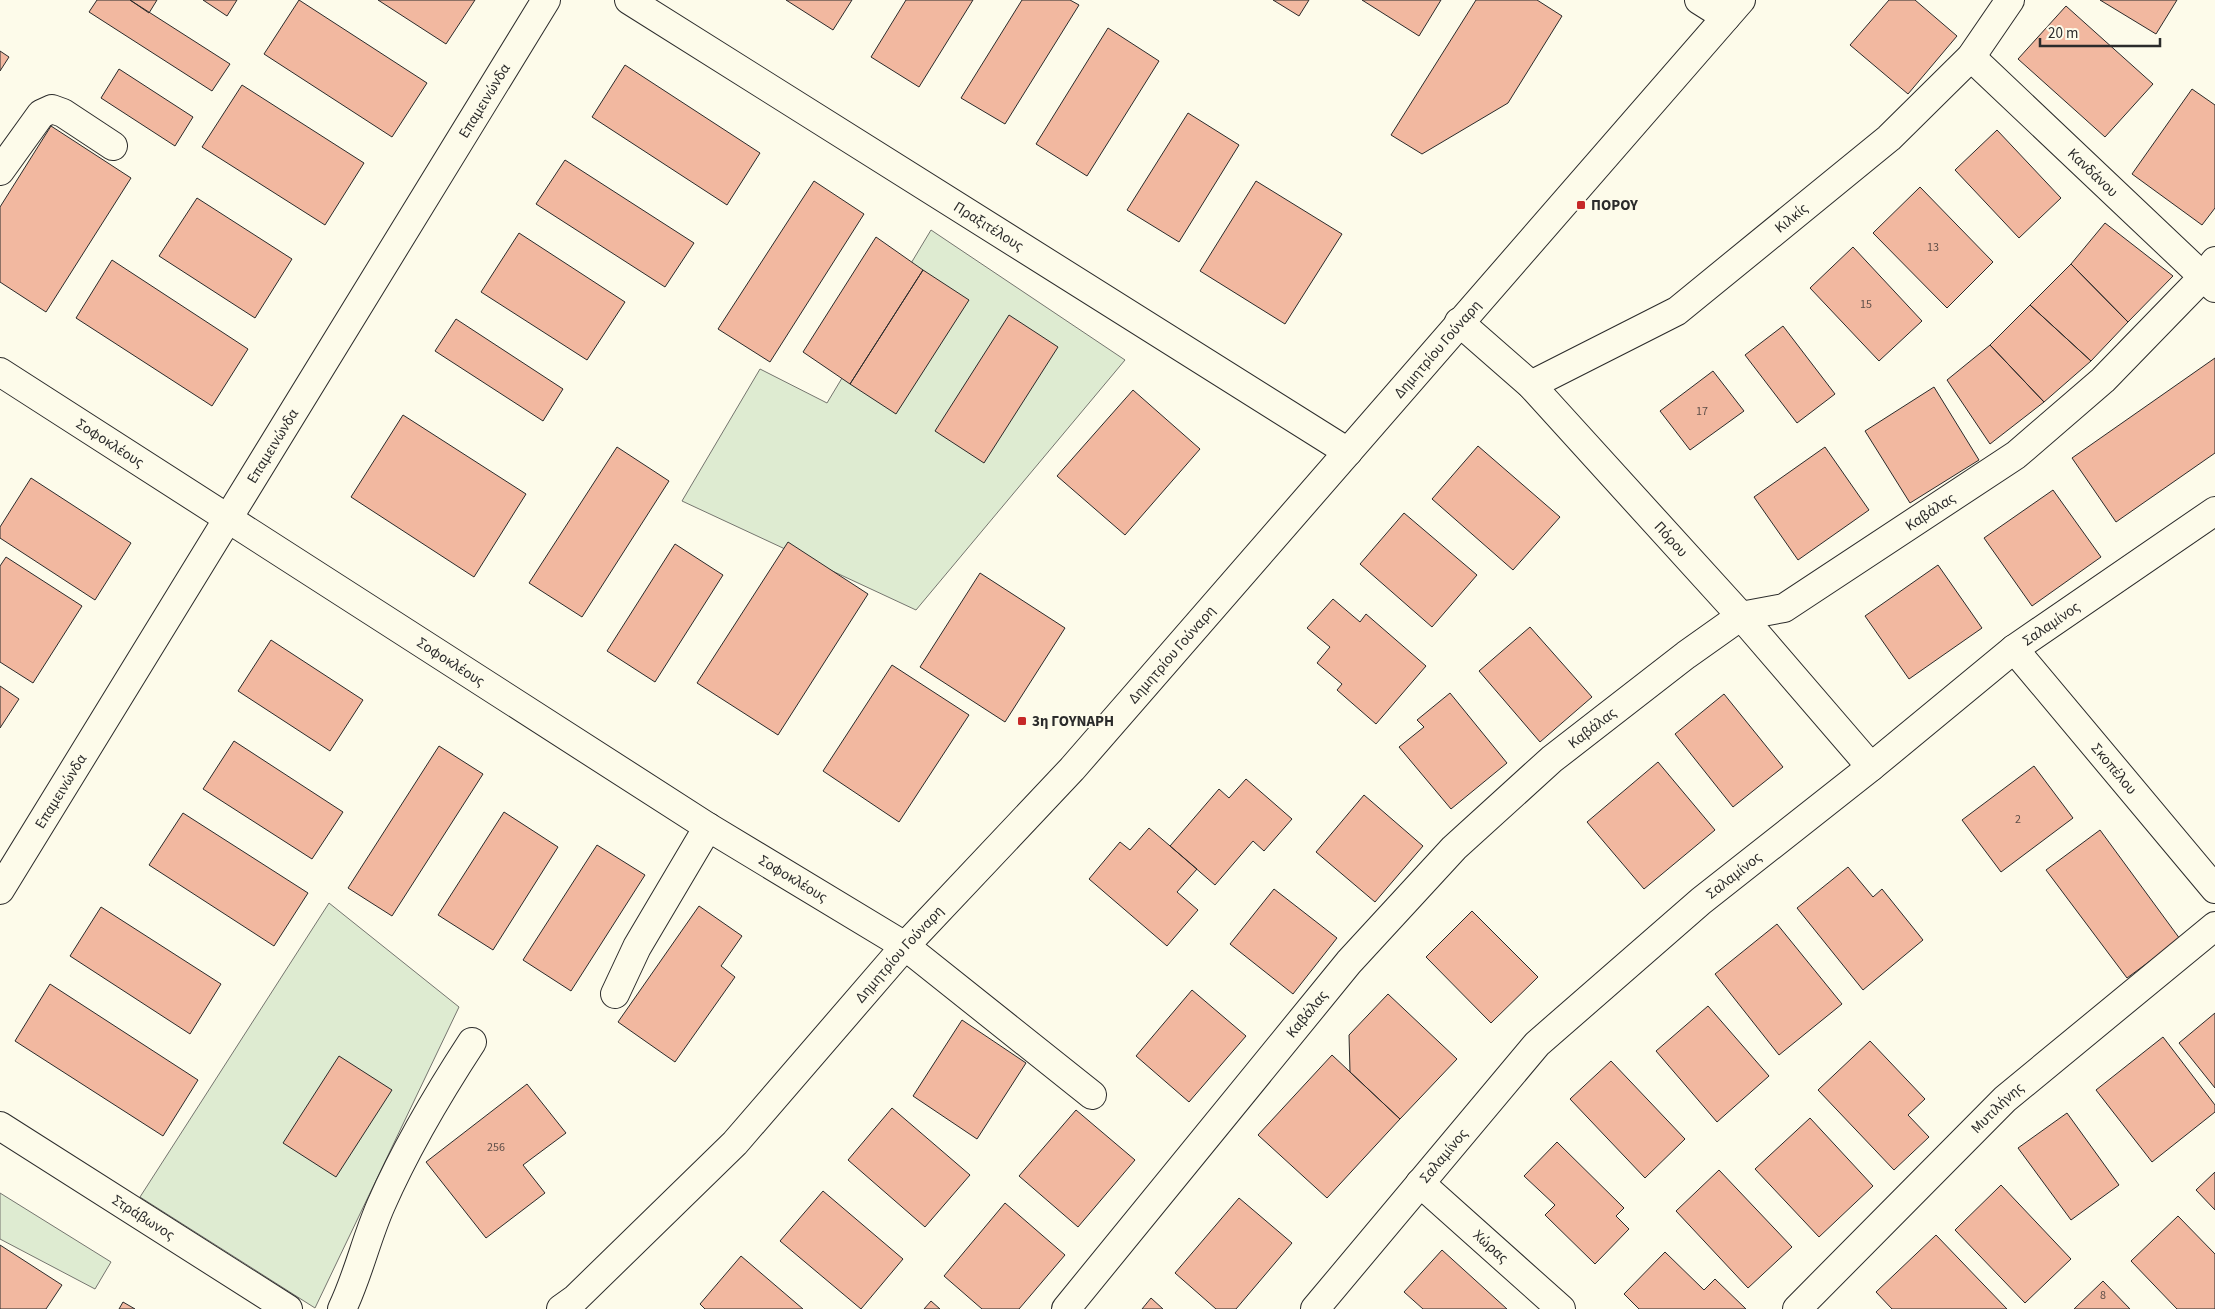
<svg xmlns="http://www.w3.org/2000/svg" width="2215" height="1309" viewBox="0 0 2215 1309" font-family="'Source Sans 3',sans-serif">
<rect width="100%" height="100%" fill="#fdfbea"/>
<path fill="#deebd1" stroke="#74746e" d="M 931,230 L 1125,360 L 916,610 L 682,501 L 760,369 L 827,403 Z
M 329,903 L 459,1007 L 315,1308 L 140,1197 Z
M 0,1193 L 111,1262 L 95,1289 L 0,1239 Z"/>
<path fill="#f2b8a0" stroke="#2b2b2b" d="M 97,0 L 130,0 L 230,64 L 212,91 L 89,12 Z
M 130,0 L 157,0 L 149,13 Z
M 203,0 L 237,0 L 227,16 Z
M 299,0 L 427,83 L 392,137 L 264,54 Z
M 378,0 L 475,0 L 446,44 Z
M 786,0 L 852,0 L 833,30 Z
M 906,0 L 973,0 L 919,87 L 871,57 Z
M 1022,0 L 1070,0 L 1079,5 L 1005,124 L 961,98 Z
M 1273,0 L 1309,0 L 1299,16 Z
M 1362,0 L 1441,0 L 1419,36 Z
M 1476,0 L 1537,0 L 1562,16 L 1508,103 L 1422,154 L 1391,135 Z
M 1889,0 L 1915,0 L 1957,36 L 1908,94 L 1850,45 Z
M 2100,0 L 2177,0 L 2156,34 Z
M 2066,6 L 2153,84 L 2105,137 L 2018,59 Z
M 1108,28 L 1159,61 L 1087,176 L 1036,144 Z
M 0,51 L 9,57 L 0,71 Z
M 625,65 L 760,153 L 727,205 L 592,117 Z
M 119,69 L 193,117 L 175,146 L 101,98 Z
M 242,85 L 364,163 L 325,225 L 202,147 Z
M 2192,89 L 2215,105 L 2215,208 L 2202,225 L 2132,174 Z
M 1188,113 L 1239,145 L 1179,242 L 1127,210 Z
M 51,126 L 131,178 L 46,312 L 0,282 L 0,207 Z
M 1997,130 L 2061,198 L 2019,238 L 1955,170 Z
M 565,160 L 694,243 L 665,287 L 536,204 Z
M 814,181 L 864,214 L 770,362 L 718,329 Z
M 1256,181 L 1342,234 L 1285,324 L 1200,271 Z
M 1920,187 L 1993,262 L 1947,308 L 1873,233 Z
M 197,198 L 292,259 L 255,318 L 159,256 Z
M 2105,223 L 2173,276 L 2128,322 L 2071,264 Z
M 519,233 L 625,302 L 587,360 L 481,292 Z
M 876,237 L 923,270 L 850,384 L 803,352 Z
M 1853,247 L 1922,321 L 1879,361 L 1810,288 Z
M 112,260 L 248,349 L 212,406 L 76,318 Z
M 2071,264 L 2128,322 L 2091,361 L 2030,305 Z
M 923,270 L 969,300 L 896,414 L 850,384 Z
M 2030,305 L 2091,361 L 2044,402 L 1990,345 Z
M 1009,315 L 1058,347 L 984,463 L 935,431 Z
M 456,319 L 563,389 L 543,421 L 435,351 Z
M 1783,326 L 1835,394 L 1797,423 L 1745,355 Z
M 1990,345 L 2044,402 L 1990,444 L 1947,380 Z
M 2215,358 L 2215,453 L 2116,522 L 2072,458 Z
M 1713,371 L 1744,411 L 1690,450 L 1660,411 Z
M 1934,387 L 1979,460 L 1910,503 L 1865,431 Z
M 1133,390 L 1200,449 L 1125,535 L 1057,476 Z
M 403,415 L 526,494 L 474,577 L 351,497 Z
M 1478,446 L 1560,517 L 1513,570 L 1432,499 Z
M 617,447 L 669,481 L 582,617 L 529,583 Z
M 1825,447 L 1869,510 L 1798,560 L 1754,497 Z
M 31,478 L 131,543 L 95,600 L 0,538 L 0,527 Z
M 2053,490 L 2101,557 L 2032,606 L 1984,538 Z
M 1404,513 L 1477,575 L 1432,627 L 1360,564 Z
M 788,542 L 868,594 L 778,735 L 697,683 Z
M 675,544 L 723,575 L 655,682 L 607,651 Z
M 6,557 L 82,606 L 33,683 L 0,662 L 0,566 Z
M 1938,565 L 1982,628 L 1909,679 L 1865,616 Z
M 980,573 L 1065,628 L 1005,722 L 920,667 Z
M 1333,599 L 1360,622 L 1366,614 L 1426,666 L 1376,724 L 1337,690 L 1342,684 L 1317,663 L 1330,647 L 1307,628 Z
M 1530,627 L 1592,697 L 1540,742 L 1479,671 Z
M 271,640 L 363,700 L 330,751 L 238,691 Z
M 892,665 L 969,715 L 899,822 L 823,771 Z
M 0,686 L 19,699 L 0,728 Z
M 1450,693 L 1507,763 L 1451,809 L 1399,747 L 1424,727 L 1417,720 Z
M 1724,694 L 1783,767 L 1733,807 L 1675,734 Z
M 234,741 L 343,812 L 312,859 L 203,789 Z
M 439,746 L 483,774 L 392,916 L 348,888 Z
M 1658,762 L 1715,830 L 1644,889 L 1587,822 Z
M 2034,766 L 2073,818 L 2001,872 L 1962,820 Z
M 1246,779 L 1292,819 L 1264,851 L 1253,841 L 1215,885 L 1170,846 L 1219,789 L 1229,798 Z
M 1364,795 L 1423,846 L 1375,902 L 1316,852 Z
M 504,812 L 558,847 L 493,950 L 438,915 Z
M 183,813 L 308,893 L 274,946 L 149,865 Z
M 1149,828 L 1197,869 L 1177,892 L 1198,910 L 1167,946 L 1089,879 L 1120,842 L 1130,850 Z
M 2100,830 L 2180,939 L 2127,978 L 2046,870 Z
M 597,845 L 645,875 L 571,991 L 523,960 Z
M 1848,867 L 1873,897 L 1882,889 L 1923,940 L 1863,990 L 1797,908 Z
M 1274,889 L 1337,938 L 1293,994 L 1230,944 Z
M 699,906 L 742,936 L 721,966 L 735,977 L 675,1062 L 618,1022 Z
M 101,907 L 221,984 L 190,1034 L 70,956 Z
M 1472,911 L 1538,977 L 1491,1023 L 1426,957 Z
M 1777,924 L 1842,1004 L 1779,1055 L 1715,974 Z
M 50,984 L 198,1080 L 163,1136 L 15,1041 Z
M 1192,990 L 1246,1036 L 1189,1102 L 1136,1056 Z
M 1388,994 L 1457,1059 L 1400,1119 L 1350,1072 L 1349,1035 Z
M 1708,1006 L 1769,1076 L 1717,1122 L 1656,1051 Z
M 2215,1013 L 2215,1088 L 2179,1043 Z
M 962,1020 L 1026,1063 L 977,1139 L 913,1096 Z
M 2163,1037 L 2215,1105 L 2215,1112 L 2152,1162 L 2096,1090 Z
M 1870,1041 L 1925,1099 L 1908,1115 L 1929,1137 L 1894,1170 L 1818,1090 Z
M 1332,1055 L 1400,1119 L 1327,1198 L 1258,1135 Z
M 339,1056 L 392,1090 L 336,1177 L 283,1143 Z
M 1611,1061 L 1685,1139 L 1645,1178 L 1570,1099 Z
M 527,1084 L 566,1133 L 523,1165 L 545,1193 L 486,1238 L 426,1162 Z
M 892,1108 L 970,1175 L 925,1227 L 848,1160 Z
M 1076,1110 L 1135,1160 L 1078,1227 L 1019,1176 Z
M 2067,1113 L 2119,1185 L 2071,1220 L 2018,1148 Z
M 1810,1118 L 1873,1186 L 1819,1237 L 1755,1169 Z
M 1557,1142 L 1624,1208 L 1616,1216 L 1629,1229 L 1595,1264 L 1545,1215 L 1555,1205 L 1524,1176 Z
M 1719,1170 L 1792,1247 L 1748,1288 L 1676,1211 Z
M 2215,1172 L 2215,1210 L 2196,1190 Z
M 2001,1185 L 2071,1259 L 2025,1303 L 1955,1230 Z
M 823,1191 L 903,1259 L 861,1309 L 780,1241 Z
M 1239,1198 L 1292,1243 L 1236,1309 L 1216,1309 L 1175,1273 Z
M 1005,1203 L 1065,1255 L 1019,1309 L 982,1309 L 944,1276 Z
M 2178,1216 L 2215,1254 L 2215,1309 L 2177,1309 L 2131,1261 Z
M 1936,1235 L 2007,1309 L 1892,1309 L 1876,1292 Z
M 0,1245 L 62,1285 L 46,1309 L 0,1309 Z
M 1442,1250 L 1507,1309 L 1423,1309 L 1404,1292 Z
M 1665,1252 L 1704,1290 L 1715,1279 L 1746,1309 L 1639,1309 L 1624,1294 Z
M 741,1256 L 803,1309 L 705,1309 L 700,1304 Z
M 2103,1281 L 2130,1309 L 2074,1309 Z
M 1151,1298 L 1163,1309 L 1142,1309 Z
M 931,1301 L 940,1309 L 924,1309 Z
M 123,1302 L 135,1309 L 119,1309 Z"/>
<g fill="none" stroke-linecap="round" stroke-linejoin="round">
<defs>
<g id="minor">
<path id="s1" d="M 629,0 L 1348,452"/>
<path d="M 1699,0 L 1726,17"/>
<path id="s2" d="M 1971,57 L 2215,288"/>
<path d="M 0,171 L 41,114 L 52,109 L 63,113 L 113,146"/>
<path id="s3" d="M 1459,322 L 1531,385 L 1741,616 L 1871,767"/>
<path id="s4" d="M 0,372 L 708,827 L 905,946 L 1092,1095"/>
<path id="s5" d="M 1531,385 L 1677,311 L 1889,138 L 1971,57 L 2010,0"/>
<path id="s6" d="M 2014,649 L 2215,889"/>
<path id="s7" d="M 0,890 L 546,0"/>
<path d="M 615,994 L 637,947 L 708,827"/>
<path id="s8" d="M 0,1126 L 288,1309"/>
<path id="s9" d="M 1420,1183 L 1561,1309"/>
<path d="M 342,1309 C 358,1276 366,1239 381,1205 C 406,1148 438,1094 472,1042"/>
<path id="s10" d="M 1066,1309 L 1349,962 L 1454,848 L 1552,759 L 1686,655 L 1741,616 L 1784,608 L 2016,455 L 2103,380 L 2204,276 L 2215,261"/>
<path id="s11" d="M 1315,1309 L 1537,1044 L 1701,901 L 1871,767 L 2014,649 L 2215,511"/>
<path id="s12" d="M 1797,1309 L 2005,1099 L 2215,926"/>
</g>
<g id="major">
<path id="s13" d="M 561,1309 L 575,1299 L 735,1143 L 905,946 L 1072,769 L 1741,0"/>
</g>
</defs>
<use href="#minor" stroke="#2b2b2b" stroke-width="30"/>
<use href="#major" stroke="#2b2b2b" stroke-width="30"/>
<use href="#minor" stroke="#fdfbea" stroke-width="28"/>
<use href="#major" stroke="#fdfbea" stroke-width="28"/>
</g>
<g fill="#c62828" stroke="#fdfbea" stroke-width="2">
<rect x="1576" y="200" width="10" height="10" rx="2.5"/>
<rect x="1017" y="716" width="10" height="10" rx="2.5"/>
</g>
<g text-anchor="middle" dominant-baseline="central" stroke-width="4" stroke-linejoin="round" paint-order="stroke">
<g font-size="12" fill="#5d4e48">
<text x="1933" y="247">13</text>
<text x="1866" y="304">15</text>
<text x="1702" y="411">17</text>
<text x="2018" y="819">2</text>
<text x="496" y="1147">256</text>
<text x="2103" y="1295">8</text>
</g>
<g font-size="15" fill="#2b2b2b" stroke="#fdfbea">
<text stroke="none"><textPath href="#s7" startOffset="926">Επαμεινώνδα</textPath></text>
<text stroke="none"><textPath href="#s2" startOffset="168">Κανδάνου</textPath></text>
<text stroke="none"><textPath href="#s5" startOffset="311">Κιλκίς</textPath></text>
<text stroke="none"><textPath href="#s1" startOffset="425">Πραξιτέλους</textPath></text>
<text stroke="none"><textPath href="#s13" startOffset="1301">Δημητρίου Γούναρη</textPath></text>
<text stroke="none"><textPath href="#s4" startOffset="131">Σοφοκλέους</textPath></text>
<text stroke="none"><textPath href="#s7" startOffset="521">Επαμεινώνδα</textPath></text>
<text stroke="none"><textPath href="#s10" startOffset="1191">Καβάλας</textPath></text>
<text stroke="none"><textPath href="#s3" startOffset="304">Πόρου</textPath></text>
<text stroke="none"><textPath href="#s11" startOffset="1010">Σαλαμίνος</textPath></text>
<text stroke="none"><textPath href="#s13" startOffset="896">Δημητρίου Γούναρη</textPath></text>
<text stroke="none"><textPath href="#s4" startOffset="536">Σοφοκλέους</textPath></text>
<text stroke="none"><textPath href="#s10" startOffset="786">Καβάλας</textPath></text>
<text stroke="none"><textPath href="#s6" startOffset="156">Σκοπέλου</textPath></text>
<text stroke="none"><textPath href="#s7" startOffset="116">Επαμεινώνδα</textPath></text>
<text stroke="none"><textPath href="#s11" startOffset="605">Σαλαμίνος</textPath></text>
<text stroke="none"><textPath href="#s4" startOffset="941">Σοφοκλέους</textPath></text>
<text stroke="none"><textPath href="#s13" startOffset="491">Δημητρίου Γούναρη</textPath></text>
<text stroke="none"><textPath href="#s10" startOffset="381">Καβάλας</textPath></text>
<text stroke="none"><textPath href="#s12" startOffset="284">Μυτιλήνης</textPath></text>
<text stroke="none"><textPath href="#s11" startOffset="200">Σαλαμίνος</textPath></text>
<text stroke="none"><textPath href="#s8" startOffset="170">Στράβωνος</textPath></text>
<text stroke="none"><textPath href="#s9" startOffset="95">Χώρας</textPath></text>
</g>
<g font-size="15" font-weight="bold" fill="#2b2b2b" stroke="#fdfbea" text-anchor="start">
<text x="1591" y="205">ΠΟΡΟΥ</text>
<text x="1032" y="721">3η ΓΟΥΝΑΡΗ</text>
</g>
</g>
<path d="M2040 38v8h120v-8" fill="none" stroke="#2b2b2b" stroke-width="2.5"/>
<text x="2048" y="38" font-size="15" fill="#2b2b2b" stroke="#fdfbea" stroke-width="4" paint-order="stroke">20 m</text>
</svg>
